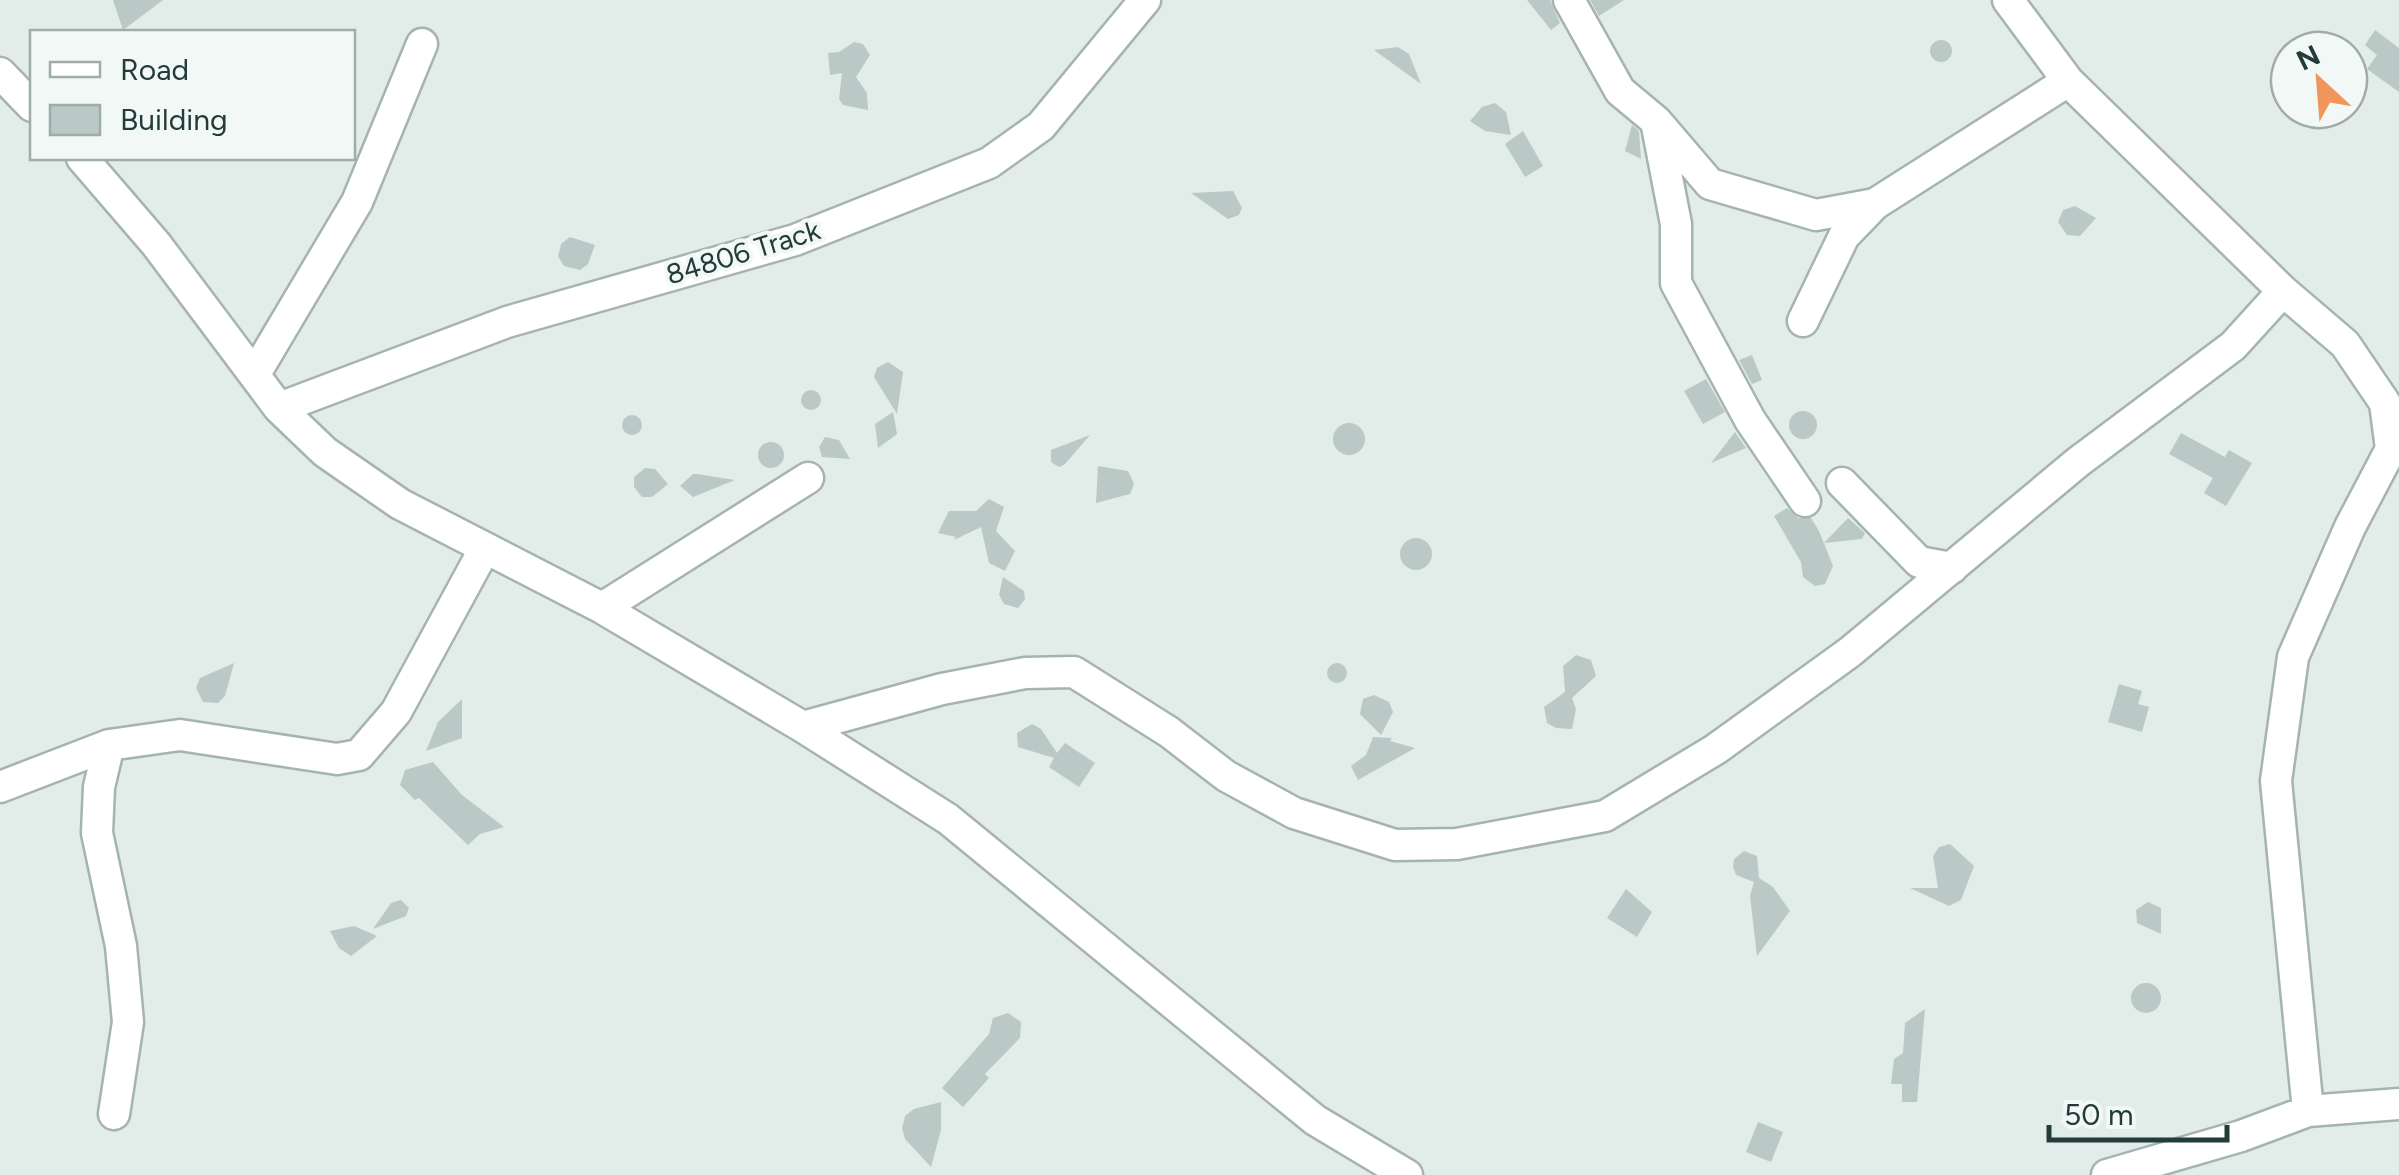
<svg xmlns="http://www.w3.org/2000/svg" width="2399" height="1175" viewBox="0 0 2399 1175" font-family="Figtree,sans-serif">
<rect width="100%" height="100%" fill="#e2ece9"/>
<path fill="#bac9c5" d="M 113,0 L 163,0 L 123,30 Z
M 1527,0 L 1550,0 L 1560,23 L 1551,30 Z
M 1590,0 L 1624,0 L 1599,16 Z
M 2375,30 L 2399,48 L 2399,92 L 2367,69 L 2377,55 L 2365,45 Z
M1930 51a11 11 0 1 1 22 0a11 11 0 1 1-22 0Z
M 854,42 L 863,44 L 870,55 L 856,77 L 867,93 L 868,110 L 843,105 L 839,99 L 842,73 L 830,75 L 828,53 L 839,52 Z
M 1398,47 L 1409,54 L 1421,84 L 1374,50 Z
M 1495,103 L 1506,112 L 1511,135 L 1485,131 L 1470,121 L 1482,107 Z
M 1632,125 L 1639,131 L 1641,159 L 1625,151 Z
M 1523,131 L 1543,166 L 1525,177 L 1505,144 Z
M 1233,191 L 1242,208 L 1239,215 L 1228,219 L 1191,193 Z
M 2075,206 L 2096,218 L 2080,236 L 2067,235 L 2058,222 L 2063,210 Z
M 570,237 L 595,245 L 588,264 L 580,270 L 564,266 L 558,256 L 561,244 Z
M 1752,355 L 1762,380 L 1752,384 L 1739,360 Z
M 888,362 L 903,372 L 897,414 L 874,377 L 877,368 Z
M 1706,379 L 1725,412 L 1703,424 L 1684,391 Z
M801 400a10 10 0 1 1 20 0a10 10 0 1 1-20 0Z
M1789 425a14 14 0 1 1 28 0a14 14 0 1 1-28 0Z
M 893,412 L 897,434 L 878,448 L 875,424 Z
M622 425a10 10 0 1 1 20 0a10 10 0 1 1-20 0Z
M1333 439a16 16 0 1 1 32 0a16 16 0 1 1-32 0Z
M 1735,432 L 1746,448 L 1711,463 Z
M 2181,433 L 2225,457 L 2229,450 L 2252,463 L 2226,506 L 2204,493 L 2213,478 L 2169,454 Z
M 1090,435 L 1065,464 L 1059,467 L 1051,462 L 1051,450 Z
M 825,437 L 839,440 L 850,459 L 822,457 L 819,447 Z
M758 455a13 13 0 1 1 26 0a13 13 0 1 1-26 0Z
M 1098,466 L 1128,471 L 1134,484 L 1130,494 L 1096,503 Z
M 645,468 L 655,469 L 668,484 L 652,497 L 642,497 L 634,487 L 634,477 Z
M 693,474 L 697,474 L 735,480 L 693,497 L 680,486 Z
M 989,499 L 1004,507 L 996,531 L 1015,551 L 1005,571 L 989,563 L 981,527 L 954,540 L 956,537 L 938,533 L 949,511 L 976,511 Z
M 1787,508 L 1798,518 L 1811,518 L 1819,531 L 1833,566 L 1825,584 L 1815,586 L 1803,577 L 1801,562 L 1774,516 Z
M 1848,518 L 1865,533 L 1862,539 L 1824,543 Z
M1400 554a16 16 0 1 1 32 0a16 16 0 1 1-32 0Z
M 1003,577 L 1024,591 L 1025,599 L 1018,608 L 1004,604 L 999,595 Z
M 1576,655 L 1591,660 L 1596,676 L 1572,698 L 1576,709 L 1572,729 L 1556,728 L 1547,723 L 1544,707 L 1565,692 L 1563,666 Z
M 234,663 L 225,696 L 218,703 L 203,702 L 196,688 L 200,678 Z
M1327 673a10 10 0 1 1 20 0a10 10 0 1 1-20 0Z
M 2119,684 L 2142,691 L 2138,704 L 2149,707 L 2142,732 L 2108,722 Z
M 1374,695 L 1389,702 L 1393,712 L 1381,735 L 1360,714 L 1363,699 Z
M 462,699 L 462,738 L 426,751 L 438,722 Z
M 1032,724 L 1041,729 L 1057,753 L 1065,743 L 1095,763 L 1079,787 L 1049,767 L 1054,758 L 1018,747 L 1017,733 Z
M 1373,737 L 1392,738 L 1390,741 L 1415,748 L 1358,780 L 1351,766 L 1366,755 Z
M 433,762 L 462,795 L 504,827 L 480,834 L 468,845 L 419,798 L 415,800 L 400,785 L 405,770 Z
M 1950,844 L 1974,866 L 1961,900 L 1949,906 L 1910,888 L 1938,888 L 1933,856 L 1939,847 Z
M 1744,851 L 1757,856 L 1759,878 L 1773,887 L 1790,911 L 1757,956 L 1750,896 L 1754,882 L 1736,875 L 1733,867 L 1734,859 Z
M 1626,889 L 1652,912 L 1637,937 L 1607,918 Z
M 401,900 L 409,908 L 406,916 L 373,929 L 391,903 Z
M 2148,902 L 2161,908 L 2161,934 L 2137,923 L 2136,910 Z
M 354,926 L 377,936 L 351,956 L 339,948 L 330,931 Z
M2131 998a15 15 0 1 1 30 0a15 15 0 1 1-30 0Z
M 1925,1009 L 1917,1102 L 1902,1102 L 1902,1084 L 1891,1084 L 1894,1059 L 1903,1053 L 1905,1023 Z
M 1008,1013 L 1021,1022 L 1020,1038 L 985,1074 L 989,1078 L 963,1107 L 942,1088 L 989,1034 L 993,1018 Z
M 941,1102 L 941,1130 L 931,1167 L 905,1139 L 902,1128 L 905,1116 L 914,1109 Z
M 1758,1122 L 1783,1132 L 1771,1162 L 1746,1152 Z"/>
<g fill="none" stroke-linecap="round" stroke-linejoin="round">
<defs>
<path id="minor" d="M 1569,0 L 1620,91 L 1656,121 L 1676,224 L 1676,283 L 1750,420 L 1805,501
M 2008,0 L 2068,81 L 2283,291 L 2345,344 L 2385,403 L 2391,449 L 2350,527 L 2293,657 L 2276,781 L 2308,1111
M 0,73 L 32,106
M 1657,122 L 1710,184 L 1816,215 L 1875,204
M 82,158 L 156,244 L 279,408 L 325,452 L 400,504 L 602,608 L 803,727 L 948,819 L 1315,1120 L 1407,1175
M 1803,321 L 1844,236 L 1875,204 L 2068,81
M 256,372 L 357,202 L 422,44
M 279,408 L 507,322 L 795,240 L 989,163 L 1041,126 L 1145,0
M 1842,483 L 1919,562 L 1952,568
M 602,608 L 808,478
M 803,727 L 942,689 L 1025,673 L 1074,672 L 1169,732 L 1226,776 L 1294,813 L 1395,845 L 1457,844 L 1605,816 L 1716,749 L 1850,652 L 2078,462 L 2233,346 L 2283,291
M 109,745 L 99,787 L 97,833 L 121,946 L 128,1022 L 114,1114
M 0,787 L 109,745 L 180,735 L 337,759 L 359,755 L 396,712 L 485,548
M 2107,1175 L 2241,1136 L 2308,1111 L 2399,1104"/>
</defs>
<use href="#minor" stroke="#a5b4b1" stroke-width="35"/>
<use href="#minor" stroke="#fff" stroke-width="30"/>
</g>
<g text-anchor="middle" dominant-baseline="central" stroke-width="8" stroke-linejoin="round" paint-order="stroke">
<g font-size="28" fill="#223c39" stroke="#f2f8f6">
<text transform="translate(743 252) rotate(-17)">84806 Track</text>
</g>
</g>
<rect x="30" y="30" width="325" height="130" fill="#f2f8f6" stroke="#9fadaa" stroke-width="2.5"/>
<rect x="50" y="62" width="50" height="15" fill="#ffffff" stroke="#9fadaa" stroke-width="2.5"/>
<text x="120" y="80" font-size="30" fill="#223c39">Road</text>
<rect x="50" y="105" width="50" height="30" fill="#bac9c5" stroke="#9fadaa" stroke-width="2.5"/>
<text x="120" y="130" font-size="30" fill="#223c39">Building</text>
<g transform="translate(2319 80) rotate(334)"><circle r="48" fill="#f2f8f6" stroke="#9fadaa" stroke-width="2.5"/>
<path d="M0-8L18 38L0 25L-18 38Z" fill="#f0965b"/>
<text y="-15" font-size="28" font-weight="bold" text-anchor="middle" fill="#223c39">N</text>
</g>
<path d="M2049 1125v15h178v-15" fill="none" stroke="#223c39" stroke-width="5"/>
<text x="2064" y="1125" font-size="30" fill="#223c39" stroke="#f2f8f6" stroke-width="8" paint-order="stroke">50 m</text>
</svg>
